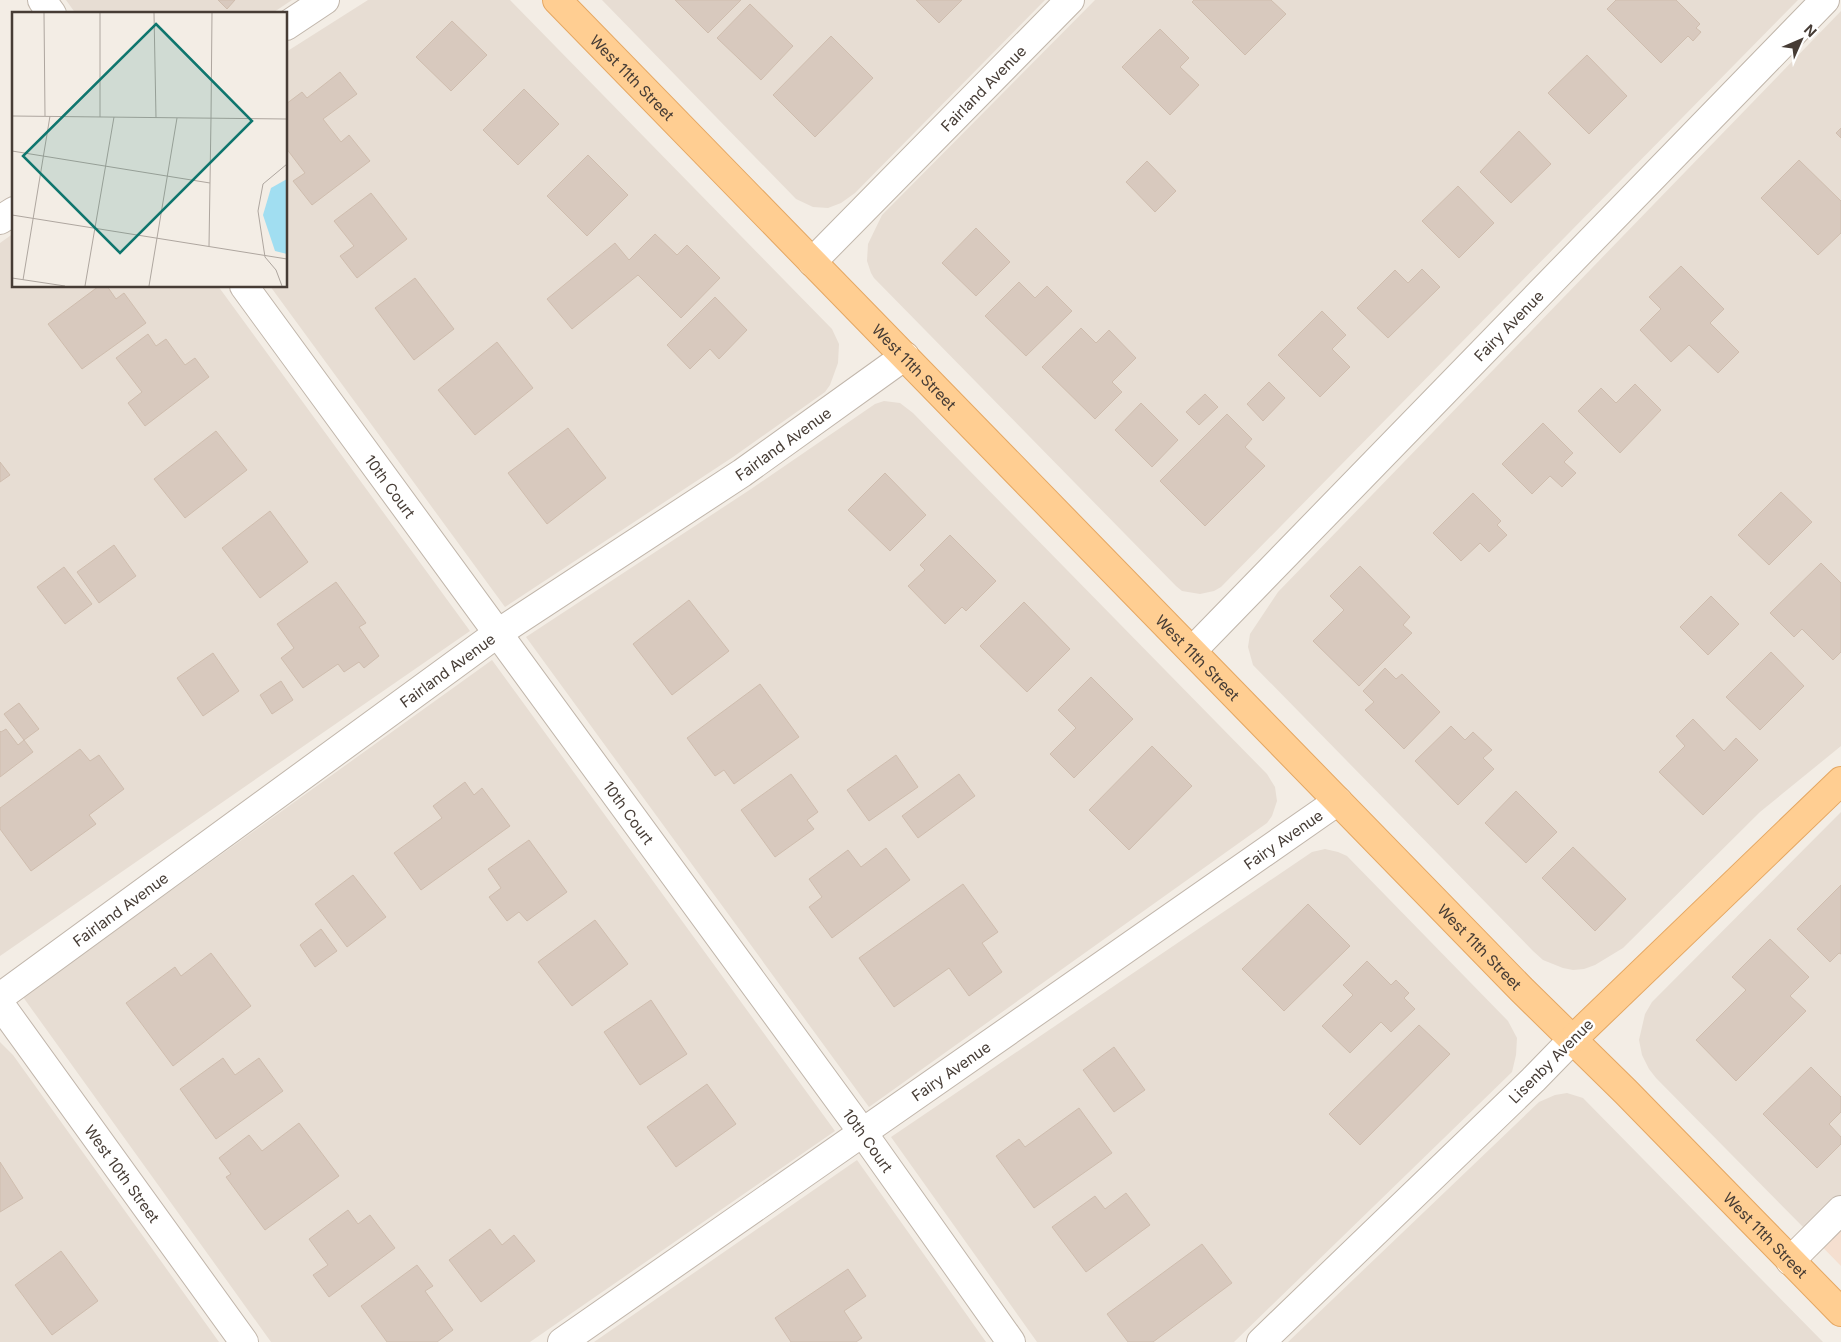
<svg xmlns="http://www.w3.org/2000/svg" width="1841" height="1342" viewBox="0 0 1841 1342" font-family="Inter,sans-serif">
<rect width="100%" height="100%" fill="#f3ede5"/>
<path fill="#e7ddd3" d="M 66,0 L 292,0 L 271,14 L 76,14 Z
M 368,0 L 510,0 L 832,329 L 839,344 L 838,363 L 830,385 L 825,392 L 733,457 L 505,607 L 270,286 L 286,286 L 286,52 Z
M 602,0 L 1045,0 L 855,193 L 841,203 L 828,208 L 813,207 L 796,199 Z
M 1095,0 L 1798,0 L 1221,587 L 1214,591 L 1200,594 L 1182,591 L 1176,586 L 874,278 L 871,273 L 867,261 L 868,244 L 882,215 Z
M 1841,11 L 1841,746 L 1760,812 L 1623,948 L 1595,965 L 1584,969 L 1573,970 L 1563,968 L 1543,960 L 1533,951 L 1253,665 L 1248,647 L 1250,634 L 1278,592 Z
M 14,233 L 14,286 L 218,286 L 470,631 L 0,956 L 0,243 Z
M 884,401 L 900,403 L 913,413 L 1267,774 L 1275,787 L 1277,801 L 1272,816 L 1267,823 L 869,1107 L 526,637 L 751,489 L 875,404 Z
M 492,660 L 835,1131 L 530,1342 L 271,1342 L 23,997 Z
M 1841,812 L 1841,1195 L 1806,1230 L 1656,1078 L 1649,1069 L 1642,1055 L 1639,1040 L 1645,1014 L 1652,1002 Z
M 1325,849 L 1338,852 L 1347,856 L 1508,1021 L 1517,1038 L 1516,1055 L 1512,1072 L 1234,1342 L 1037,1342 L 891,1137 L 1312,852 Z
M 0,1042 L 13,1055 L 219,1342 L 0,1342 Z
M 1567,1093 L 1583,1098 L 1823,1342 L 1288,1342 L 1539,1102 L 1555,1095 Z
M 857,1160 L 986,1342 L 594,1342 Z"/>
<path fill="#f5dfd0" d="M 1841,1195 L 1841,1266 L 1806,1230 Z"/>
<path fill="#d8c9be" stroke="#cfbdae" d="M 218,0 L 235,0 L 227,9 Z
M 675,0 L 741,0 L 708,33 Z
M 916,0 L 962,0 L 939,23 Z
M 1194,0 L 1271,0 L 1286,14 L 1245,55 L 1192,2 Z
M 1616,0 L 1676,0 L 1700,24 L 1696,28 L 1701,32 L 1693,41 L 1688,36 L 1661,63 L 1607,9 Z
M 750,4 L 793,46 L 761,80 L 717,38 Z
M 452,21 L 487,55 L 451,91 L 416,57 Z
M 1160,29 L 1189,58 L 1180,67 L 1199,85 L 1170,115 L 1122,67 Z
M 831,36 L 873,78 L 815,137 L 773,95 Z
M 1587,55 L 1627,96 L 1589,134 L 1548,93 Z
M 340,72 L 357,94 L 323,119 L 341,142 L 349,135 L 370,161 L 312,205 L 293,181 L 305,173 L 286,148 L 286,104 L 302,92 L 307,98 Z
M 524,89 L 559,124 L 518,165 L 483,130 Z
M 1841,128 L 1841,138 L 1836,133 Z
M 1519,131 L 1551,164 L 1511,203 L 1480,172 Z
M 588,155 L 628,195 L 587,236 L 547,196 Z
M 1799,160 L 1841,201 L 1841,233 L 1818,255 L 1761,198 Z
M 1147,161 L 1176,191 L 1155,212 L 1126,182 Z
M 1458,186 L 1494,223 L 1459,258 L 1422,221 Z
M 371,193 L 407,239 L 357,278 L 340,256 L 354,246 L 334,221 Z
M 976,228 L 1010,262 L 976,296 L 942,263 Z
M 655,234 L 677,255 L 687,245 L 720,278 L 681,318 L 638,275 L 572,329 L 547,299 L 615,243 L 629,260 Z
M 1681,266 L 1724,309 L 1710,323 L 1739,352 L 1718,373 L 1689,345 L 1671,362 L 1640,330 L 1661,309 L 1649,297 Z
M 1422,269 L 1440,287 L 1388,338 L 1357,308 L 1395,270 L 1408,283 Z
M 415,278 L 454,329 L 414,360 L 375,308 Z
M 1019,282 L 1035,298 L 1047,286 L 1072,311 L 1026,356 L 985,316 Z
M 99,286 L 107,286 L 116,299 L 124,293 L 146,323 L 82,369 L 48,324 Z
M 715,297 L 747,330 L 719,359 L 710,349 L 690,369 L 667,345 Z
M 1322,311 L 1346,335 L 1332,349 L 1350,367 L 1320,397 L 1278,355 Z
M 1081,328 L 1096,343 L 1109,330 L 1136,358 L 1112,382 L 1122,392 L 1095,419 L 1042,367 Z
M 148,334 L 156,346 L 166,339 L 185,365 L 195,358 L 209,377 L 145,426 L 128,403 L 142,392 L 116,358 Z
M 497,342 L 533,388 L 475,435 L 438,390 Z
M 1269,382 L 1285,398 L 1263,421 L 1247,404 Z
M 1635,384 L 1661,410 L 1620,453 L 1578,411 L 1601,388 L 1616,403 Z
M 1205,394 L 1218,407 L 1199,425 L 1186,412 Z
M 1141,403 L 1178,440 L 1152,467 L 1115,430 Z
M 1227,414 L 1252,439 L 1245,447 L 1265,466 L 1205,526 L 1160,481 Z
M 1543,423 L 1573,453 L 1564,462 L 1576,473 L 1562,487 L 1550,476 L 1532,494 L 1502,464 Z
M 568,428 L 606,478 L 547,524 L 508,473 Z
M 216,431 L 247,470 L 185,518 L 154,479 Z
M 0,462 L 10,475 L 0,482 Z
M 885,473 L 926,515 L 890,551 L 848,510 Z
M 1781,492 L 1812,522 L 1769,565 L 1738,535 Z
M 1473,493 L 1501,521 L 1497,525 L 1507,535 L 1489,552 L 1480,543 L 1461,561 L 1433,533 Z
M 270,511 L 308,562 L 260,598 L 222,548 Z
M 950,535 L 996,581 L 966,611 L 962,607 L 945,624 L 908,586 L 925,570 L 920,565 Z
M 114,545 L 136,576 L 99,603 L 77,572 Z
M 1821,563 L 1841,583 L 1841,652 L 1833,660 L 1802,629 L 1794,637 L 1770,613 Z
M 1360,566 L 1410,617 L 1403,625 L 1412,633 L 1359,686 L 1313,641 L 1344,610 L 1330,596 Z
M 64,567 L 92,604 L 65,624 L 37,587 Z
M 336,582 L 366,623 L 359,627 L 379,656 L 364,668 L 359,662 L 344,672 L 338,664 L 303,688 L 281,658 L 294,648 L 277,624 Z
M 1711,596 L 1739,624 L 1708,655 L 1680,627 Z
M 689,600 L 729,651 L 672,695 L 633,644 Z
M 1024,602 L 1070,649 L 1027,692 L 980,646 Z
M 1771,652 L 1804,686 L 1760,730 L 1726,697 Z
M 213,653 L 239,691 L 203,716 L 177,678 Z
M 1385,668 L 1396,679 L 1402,674 L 1440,712 L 1404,749 L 1365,710 L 1374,702 L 1363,691 Z
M 1091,677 L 1133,719 L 1074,778 L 1050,754 L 1076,728 L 1058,710 Z
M 281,681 L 293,700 L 272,714 L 260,695 Z
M 760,684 L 799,737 L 734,784 L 724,770 L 715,776 L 687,738 Z
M 19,703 L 39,729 L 24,740 L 4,714 Z
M 1693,719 L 1724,751 L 1736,738 L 1758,760 L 1703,815 L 1659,772 L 1685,746 L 1676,736 Z
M 1451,726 L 1465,740 L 1473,732 L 1492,750 L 1483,758 L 1494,769 L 1458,805 L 1415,761 Z
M 6,729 L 18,745 L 24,740 L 33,752 L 0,777 L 0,731 L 1,732 Z
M 1152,746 L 1192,786 L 1129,850 L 1089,810 Z
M 80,749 L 90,761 L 99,755 L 124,789 L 89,815 L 96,824 L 31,871 L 0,829 L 0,808 Z
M 896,755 L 918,787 L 869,821 L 847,790 Z
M 791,774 L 818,812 L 807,820 L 814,829 L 775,857 L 741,810 Z
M 959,774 L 975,796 L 918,838 L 902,816 Z
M 465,782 L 474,795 L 482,788 L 510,826 L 421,890 L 394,853 L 442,818 L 433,806 Z
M 1516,791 L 1557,832 L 1526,863 L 1485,823 Z
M 529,840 L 567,892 L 527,921 L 519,912 L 507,921 L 489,897 L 501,888 L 488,869 Z
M 1573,847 L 1626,899 L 1595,931 L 1542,878 Z
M 886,848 L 910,880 L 832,938 L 809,907 L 822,897 L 809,879 L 848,850 L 861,867 Z
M 353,875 L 386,917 L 347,947 L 315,904 Z
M 963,884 L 998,932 L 982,943 L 1002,972 L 969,996 L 949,968 L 894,1007 L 859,958 Z
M 1841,885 L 1841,954 L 1839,953 L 1830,962 L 1797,929 Z
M 1308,904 L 1350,946 L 1284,1011 L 1242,969 Z
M 595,920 L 628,964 L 572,1006 L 538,962 Z
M 321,929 L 337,951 L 315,967 L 300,945 Z
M 1770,939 L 1809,977 L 1790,996 L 1806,1011 L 1736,1081 L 1696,1040 L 1746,990 L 1732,977 Z
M 211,953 L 251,1006 L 173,1066 L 126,1003 L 175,967 L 181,976 Z
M 1367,961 L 1391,985 L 1396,980 L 1409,993 L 1404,998 L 1415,1009 L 1391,1032 L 1381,1022 L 1350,1053 L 1322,1026 L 1353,995 L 1343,985 Z
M 651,1000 L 687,1054 L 640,1085 L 604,1032 Z
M 1419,1025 L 1450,1054 L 1360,1145 L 1329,1114 Z
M 1114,1047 L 1145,1090 L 1114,1112 L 1083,1070 Z
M 223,1058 L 235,1075 L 259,1058 L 283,1091 L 216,1139 L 180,1089 Z
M 1811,1067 L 1841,1097 L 1841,1112 L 1829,1124 L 1841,1137 L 1841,1144 L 1817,1168 L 1763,1114 Z
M 707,1084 L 736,1124 L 676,1167 L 647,1127 Z
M 1079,1108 L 1112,1153 L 1034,1208 L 996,1156 L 1019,1139 L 1025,1147 Z
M 299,1123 L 339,1176 L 265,1230 L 226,1177 L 231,1174 L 219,1158 L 249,1135 L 262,1151 Z
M 0,1162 L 23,1198 L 0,1212 Z
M 1126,1193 L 1150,1225 L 1086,1272 L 1052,1227 L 1095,1196 L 1105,1209 Z
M 348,1210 L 358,1224 L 370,1215 L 395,1248 L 329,1297 L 313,1275 L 328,1265 L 309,1239 Z
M 490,1229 L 502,1245 L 514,1235 L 535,1261 L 481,1302 L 449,1260 Z
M 1202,1244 L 1232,1283 L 1153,1342 L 1128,1342 L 1107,1314 Z
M 61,1251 L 98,1301 L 52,1335 L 15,1285 Z
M 417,1265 L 433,1286 L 425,1291 L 453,1330 L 437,1342 L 387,1342 L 361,1306 Z
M 848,1269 L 866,1296 L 844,1311 L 862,1338 L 856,1342 L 791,1342 L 775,1318 Z"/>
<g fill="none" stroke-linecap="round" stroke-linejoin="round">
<defs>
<g id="minor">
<path d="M 42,0 L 52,14"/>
<path d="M 286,26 L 325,0"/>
<path d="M 0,220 L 14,211"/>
<path id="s1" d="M 812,262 L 1070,0"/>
<path id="s2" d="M 244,286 L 863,1133 L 1011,1342"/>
<path id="s3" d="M 1192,651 L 1825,0"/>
<path id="s4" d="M 0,997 L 498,633 L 742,473 L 905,356"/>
<path id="s5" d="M 0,1004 L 244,1342"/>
<path d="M 1790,1261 L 1841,1210"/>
<path id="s6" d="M 562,1342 L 1338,801"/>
<path d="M 1261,1342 L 1533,1080 L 1572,1040"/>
</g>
<g id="major">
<path id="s7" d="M 557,0 L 1521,989 L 1626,1092 L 1841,1312"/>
<path d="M 1572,1040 L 1841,781"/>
</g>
</defs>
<use href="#minor" stroke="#c1b6ab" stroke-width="30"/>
<use href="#major" stroke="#e5a762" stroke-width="30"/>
<use href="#minor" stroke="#fff" stroke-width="28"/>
<use href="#major" stroke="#ffce92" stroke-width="28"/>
</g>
<g text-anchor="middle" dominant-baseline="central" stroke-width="5" stroke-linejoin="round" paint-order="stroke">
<g font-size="15" fill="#463c35" stroke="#fff">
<text stroke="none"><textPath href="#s7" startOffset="108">West 11th Street</textPath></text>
<text stroke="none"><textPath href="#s1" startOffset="244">Fairland Avenue</textPath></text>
<text stroke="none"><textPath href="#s3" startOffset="454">Fairy Avenue</textPath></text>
<text stroke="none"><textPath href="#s7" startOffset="512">West 11th Street</textPath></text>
<text stroke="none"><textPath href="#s4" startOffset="959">Fairland Avenue</textPath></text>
<text stroke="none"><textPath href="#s2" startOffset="248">10th Court</textPath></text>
<text stroke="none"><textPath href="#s7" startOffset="918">West 11th Street</textPath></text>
<text stroke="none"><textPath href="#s4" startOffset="554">Fairland Avenue</textPath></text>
<text stroke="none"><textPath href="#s2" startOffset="652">10th Court</textPath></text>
<text stroke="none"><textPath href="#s6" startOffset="879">Fairy Avenue</textPath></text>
<text stroke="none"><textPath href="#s4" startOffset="149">Fairland Avenue</textPath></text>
<text stroke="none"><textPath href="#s7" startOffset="1322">West 11th Street</textPath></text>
<text transform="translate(1551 1061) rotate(-45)">Lisenby Avenue</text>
<text stroke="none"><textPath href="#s6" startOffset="474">Fairy Avenue</textPath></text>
<text stroke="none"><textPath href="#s2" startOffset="1058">10th Court</textPath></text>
<text stroke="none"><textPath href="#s5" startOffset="209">West 10th Street</textPath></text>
<text stroke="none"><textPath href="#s7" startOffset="1728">West 11th Street</textPath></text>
</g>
</g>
<g transform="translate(12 12)">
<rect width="275" height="275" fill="#f3ede5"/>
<path d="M 275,167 L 275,242 L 263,239 L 251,203 L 259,176 Z" fill="#a1def1"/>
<path fill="none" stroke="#aea69f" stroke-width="1" d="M 32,1 L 33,104M 88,1 L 88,105M 142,1 L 144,106M 0,104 L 275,107M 199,106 L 200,1M 0,139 L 198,171M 0,203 L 275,247M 197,234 L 199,106M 0,266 L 53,274M 11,268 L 38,104M 73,274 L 102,105M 137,274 L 165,106M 270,274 L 264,258 L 253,245 L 246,199 L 251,172 L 275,152"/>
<path fill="#0f766e" fill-opacity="0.15" stroke="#0f766e" stroke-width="2.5" d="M 144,12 L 240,109 L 108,241 L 11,144 Z"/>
<rect width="275" height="275" fill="none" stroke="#463c35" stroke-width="2.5"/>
</g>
<g transform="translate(1801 40) rotate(45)" stroke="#ffffff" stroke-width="4" paint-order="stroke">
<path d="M0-4L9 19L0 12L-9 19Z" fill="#463c35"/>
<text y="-8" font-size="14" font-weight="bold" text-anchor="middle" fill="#463c35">N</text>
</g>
</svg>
